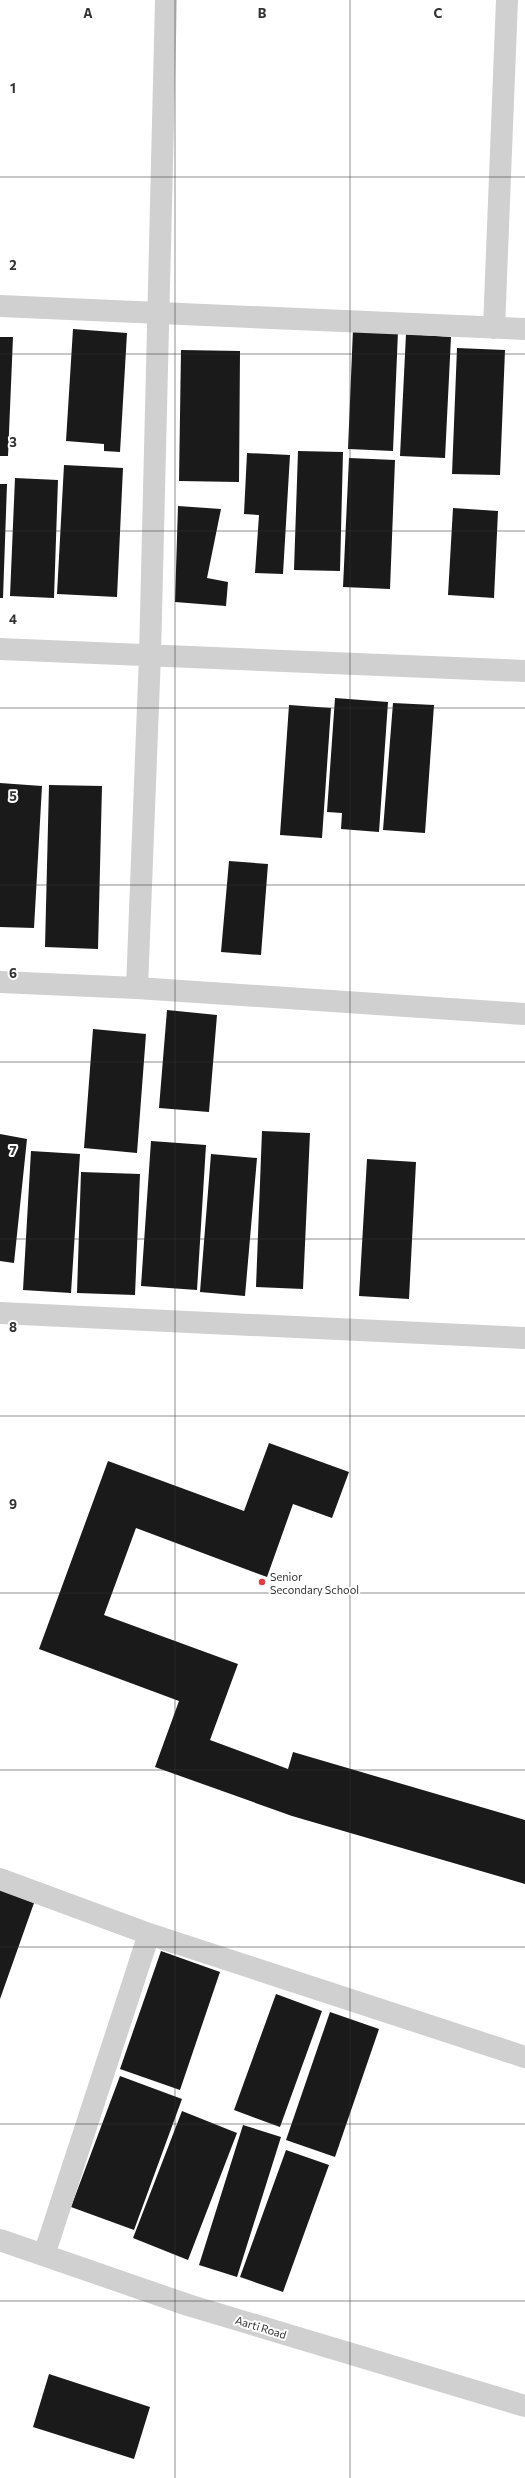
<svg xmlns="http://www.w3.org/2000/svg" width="525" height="2478" viewBox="0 0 525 2478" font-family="Commissioner,sans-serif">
<rect width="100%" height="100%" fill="#fff"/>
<path fill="#1a1a1a" d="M 73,329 L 127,333 L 120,452 L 104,451 L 104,444 L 66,441 Z
M 353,329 L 398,331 L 393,451 L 348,449 Z
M 406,334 L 451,337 L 445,458 L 400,456 Z
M 0,337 L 13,337 L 8,456 L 0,456 Z
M 457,348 L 505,350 L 500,475 L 452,474 Z
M 181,350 L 240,351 L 239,482 L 179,481 Z
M 298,451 L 343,452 L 340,571 L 294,570 Z
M 247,453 L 290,455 L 283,574 L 255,573 L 259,515 L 244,514 Z
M 349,458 L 395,460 L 390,589 L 343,587 Z
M 64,465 L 123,468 L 117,597 L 57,594 Z
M 15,478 L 58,480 L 54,598 L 10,596 Z
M 0,484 L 7,484 L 3,598 L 0,598 Z
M 178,506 L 221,509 L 207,578 L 228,582 L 226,606 L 175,602 Z
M 453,508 L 498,511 L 494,598 L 448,595 Z
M 335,698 L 388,702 L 379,832 L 341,829 L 342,813 L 327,812 Z
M 393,703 L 434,705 L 425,833 L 383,830 Z
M 289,705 L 331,708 L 322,838 L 280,835 Z
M 0,783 L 42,786 L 34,928 L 0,927 Z
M 49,785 L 102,786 L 98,949 L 45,947 Z
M 229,861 L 268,864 L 261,955 L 221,952 Z
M 167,1010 L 217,1015 L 209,1112 L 159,1108 Z
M 93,1029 L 146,1034 L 137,1153 L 84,1148 Z
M 262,1131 L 310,1133 L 303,1289 L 256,1287 Z
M 0,1134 L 27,1139 L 14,1263 L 0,1261 Z
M 151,1141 L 206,1145 L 197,1290 L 141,1286 Z
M 31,1151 L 80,1154 L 71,1293 L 23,1290 Z
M 211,1154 L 257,1158 L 245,1296 L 200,1292 Z
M 367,1159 L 416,1162 L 409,1299 L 359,1296 Z
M 81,1172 L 140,1174 L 135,1295 L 77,1293 Z
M 269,1443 L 349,1472 L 332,1518 L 293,1504 L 267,1577 L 136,1528 L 104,1615 L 238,1664 L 210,1740 L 288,1769 L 293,1752 L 525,1820 L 525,1884 L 292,1816 L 155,1767 L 179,1701 L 39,1649 L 108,1461 L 244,1511 Z
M 0,1890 L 34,1903 L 0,1999 Z
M 161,1951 L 220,1972 L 180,2090 L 120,2069 Z
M 276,1994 L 322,2011 L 280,2127 L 234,2110 Z
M 330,2012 L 379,2029 L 335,2157 L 286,2140 Z
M 120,2076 L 182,2099 L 134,2230 L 71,2207 Z
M 182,2111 L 237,2133 L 188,2260 L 133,2238 Z
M 243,2125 L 281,2137 L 237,2277 L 199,2265 Z
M 286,2150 L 329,2165 L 283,2292 L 240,2277 Z
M 49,2374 L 150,2407 L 134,2459 L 33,2427 Z"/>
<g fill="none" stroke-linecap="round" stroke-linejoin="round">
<path stroke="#d0d0d0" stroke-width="22" d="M 0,306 L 525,329
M 494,328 L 507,0
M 0,649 L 525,671
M 0,982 L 137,988 L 525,1014
M 137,988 L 150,655 L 166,0
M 0,1313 L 525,1338
M 0,1879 L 149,1934 L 525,2057
M 0,2240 L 188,2305 L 525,2406
M 44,2255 L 149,1934"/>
</g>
<path fill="none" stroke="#333" stroke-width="1" stroke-opacity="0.55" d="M 175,0 L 175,2478M 350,0 L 350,2478M 0,177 L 525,177M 0,354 L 525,354M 0,531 L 525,531M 0,708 L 525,708M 0,885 L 525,885M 0,1062 L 525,1062M 0,1239 L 525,1239M 0,1416 L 525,1416M 0,1593 L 525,1593M 0,1770 L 525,1770M 0,1947 L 525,1947M 0,2124 L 525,2124M 0,2301 L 525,2301"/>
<circle fill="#e63946" stroke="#fff" stroke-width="1.5" cx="262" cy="1582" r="4"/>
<g text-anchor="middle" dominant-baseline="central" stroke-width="4" stroke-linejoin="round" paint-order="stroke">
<g font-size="11" fill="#333" stroke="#fff" text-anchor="start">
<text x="270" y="1576">Senior<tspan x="270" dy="13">Secondary School</tspan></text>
</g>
<g font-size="11" fill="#333" stroke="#fff">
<text transform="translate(261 2327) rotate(17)">Aarti Road</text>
</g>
</g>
<g font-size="13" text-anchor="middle" font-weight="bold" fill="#333" stroke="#fff" stroke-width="4" stroke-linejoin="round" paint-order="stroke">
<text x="88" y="18">A</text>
<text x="262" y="18">B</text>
<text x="438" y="18">C</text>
<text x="13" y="93">1</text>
<text x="13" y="270">2</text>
<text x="13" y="447">3</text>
<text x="13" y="624">4</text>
<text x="13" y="801">5</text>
<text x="13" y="978">6</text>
<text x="13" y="1155">7</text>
<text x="13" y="1332">8</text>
<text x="13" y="1509">9</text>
</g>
</svg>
